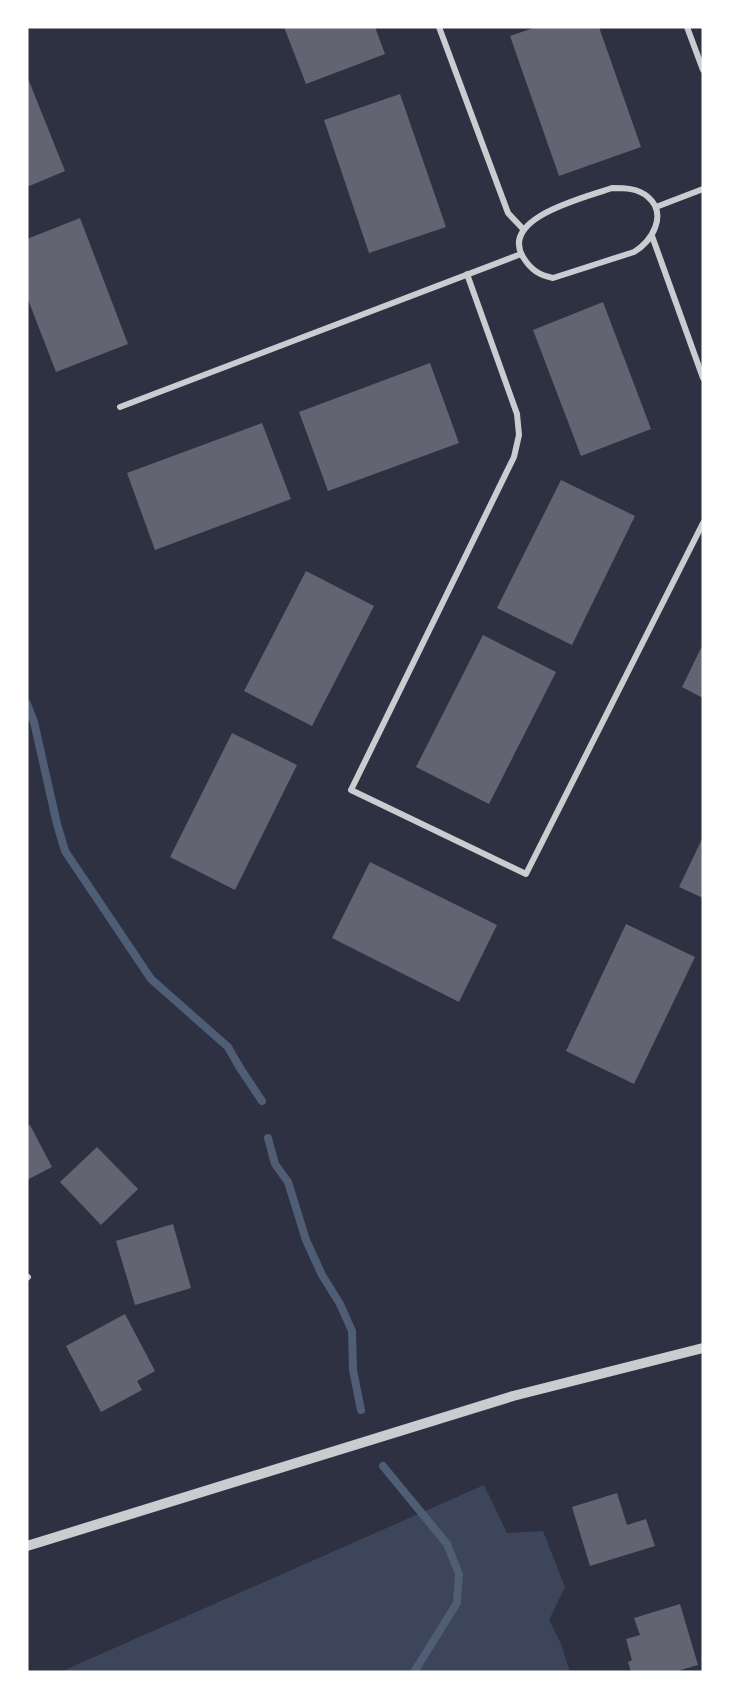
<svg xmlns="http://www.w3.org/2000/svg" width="730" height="1699" viewBox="0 0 730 1699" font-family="'Nunito Sans',sans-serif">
<rect width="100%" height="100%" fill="#2d3142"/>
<path fill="#3c4559" d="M 484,1485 L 507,1533 L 543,1531 L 565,1587 L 549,1620 L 561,1644 L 570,1672 L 60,1672 Z"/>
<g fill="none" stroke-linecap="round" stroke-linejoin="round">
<path stroke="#4f5d75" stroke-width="8" d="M 27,704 L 34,722 L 57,824 L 65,851 L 151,979 L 228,1047 L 240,1068 L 262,1101
M 268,1138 L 275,1164 L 288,1182 L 306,1240 L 322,1275 L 340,1304 L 352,1331 L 353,1370 L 361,1410
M 383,1466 L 447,1544 L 459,1574 L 457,1603 L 414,1672"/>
</g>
<path fill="#626471" d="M 284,27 L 375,27 L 385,54 L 306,84 Z
M 536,27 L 599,27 L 641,147 L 559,176 L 510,36 Z
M 27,76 L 65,171 L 27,187 Z
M 400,94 L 446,227 L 369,253 L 324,120 Z
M 80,218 L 128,344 L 56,372 L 27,297 L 27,239 Z
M 603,302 L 651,429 L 581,456 L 533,330 Z
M 430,363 L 459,443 L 328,491 L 299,412 Z
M 262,423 L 291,499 L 155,550 L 127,473 Z
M 561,480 L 635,516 L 572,645 L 497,608 Z
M 306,571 L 374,606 L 312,726 L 244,691 Z
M 483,635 L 556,672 L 489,804 L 416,767 Z
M 703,644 L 703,698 L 682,687 Z
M 232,733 L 297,765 L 235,890 L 170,857 Z
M 703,837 L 703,898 L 679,887 Z
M 370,862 L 497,925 L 459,1002 L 332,938 Z
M 626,924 L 695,957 L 634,1084 L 566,1051 Z
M 30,1125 L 52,1167 L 27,1180 L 27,1126 Z
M 97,1147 L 138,1189 L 101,1225 L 60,1182 Z
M 173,1224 L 191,1288 L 135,1305 L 116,1241 Z
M 125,1314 L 155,1371 L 137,1381 L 142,1390 L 101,1412 L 66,1346 Z
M 617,1493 L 627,1525 L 646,1519 L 655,1546 L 590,1566 L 572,1507 Z
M 680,1604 L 698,1665 L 674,1672 L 631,1672 L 628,1662 L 632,1660 L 626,1639 L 640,1635 L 634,1618 Z"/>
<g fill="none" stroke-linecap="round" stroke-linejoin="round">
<path stroke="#caccd0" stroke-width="6" d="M 439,27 L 508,213 L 524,230
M 687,27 L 703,70
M 612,188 C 624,188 638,188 648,197 C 668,214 652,242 634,252 L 553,278 C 539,275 531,270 523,257 C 499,217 588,197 612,188 Z
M 656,207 L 703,189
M 652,236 L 703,378
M 467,274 L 517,414 L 519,435 L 514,457 L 351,790 L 526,874 L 703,523
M 120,407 L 521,254
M 27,1278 L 28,1277"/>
<path stroke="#caccd0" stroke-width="10" d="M 27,1546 L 513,1396 L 703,1348"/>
</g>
<rect width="730" height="1699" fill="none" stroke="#ffffff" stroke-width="57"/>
</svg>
